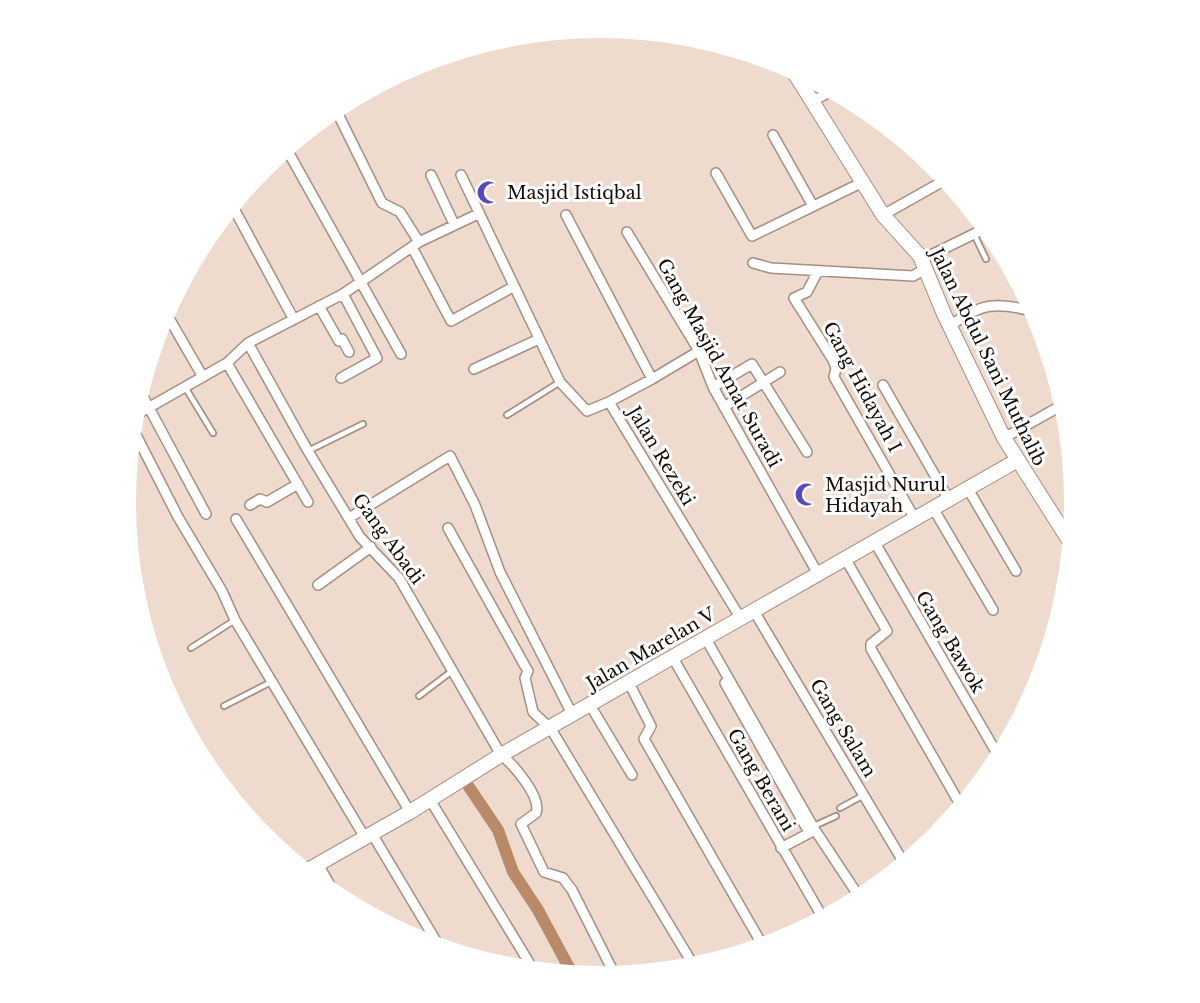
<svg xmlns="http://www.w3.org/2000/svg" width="1200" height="1003" viewBox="0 0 1200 1003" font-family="'Libre Baskerville',serif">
<rect width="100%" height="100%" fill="#efdbcd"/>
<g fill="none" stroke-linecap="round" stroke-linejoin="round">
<path stroke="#b98a68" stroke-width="12" d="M 469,787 L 498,830 L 513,872 L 538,910 L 572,973"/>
<defs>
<path id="lane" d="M 974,234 L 986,259
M 185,387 L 213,433
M 507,415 L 560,382
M 308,451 L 363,424
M 191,648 L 235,620
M 419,696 L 452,671
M 224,706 L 271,682
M 840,808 L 864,795
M 814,826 L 836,816"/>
<path id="street" d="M 520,35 L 521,37
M 813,101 L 833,90
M 335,108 L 382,203 L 400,212 L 419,242
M 773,135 L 813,206
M 286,148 L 401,354
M 716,173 L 752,236 L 863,182
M 431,175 L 454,224
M 461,175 L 560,382 L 587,411 L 609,402 L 741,619
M 232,205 L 293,318
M 566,215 L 652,379 L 609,402
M 883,215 L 947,179
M 627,232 L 699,351 L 713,387 L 818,574
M 412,247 L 451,321 L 513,287
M 920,256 L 929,256 L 986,228
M 753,263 L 771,268 L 913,276 L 925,269
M 818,271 L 807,292 L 794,298 L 833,360 L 836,368 L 834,377 L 915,519
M 319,306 L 339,341 L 342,339 L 349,352
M 166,313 L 203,377
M 950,326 C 981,303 997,301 1034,312
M 248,343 L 308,451 L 360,537 L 399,578 L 501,755 C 513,764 542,797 536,813 L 521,824 L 544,872 L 563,878 L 572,890 L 615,975
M 227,363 L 308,502
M 474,369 L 539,339
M 341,378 L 377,358 L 343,294
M 652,379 L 699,351
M 883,385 L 949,500
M 713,387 L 752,364 L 807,452
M 140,391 L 206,514
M 724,407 L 780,372
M 134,416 L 227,363 L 248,343 L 343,294 L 419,242 L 478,214
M 133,429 L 178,517 L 222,591 L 235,620 L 364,836
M 1004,438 L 1064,404
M 968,489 L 1016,571
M 250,505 L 260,499 L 267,502 L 298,484
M 933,508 L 993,610
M 349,518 L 450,456 L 475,505 L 500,572 L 573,716
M 236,519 L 410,812
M 448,528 L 525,666 L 528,671 L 525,678 L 533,712 L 551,729 L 694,966
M 874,541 L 999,757
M 845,558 L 887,631 L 871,644 L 871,649 L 961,806
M 131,559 L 133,562
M 318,585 L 371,547
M 754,611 L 904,863
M 706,639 L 815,830 L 860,898
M 673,658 L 823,918
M 629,683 L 651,726 L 644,739 L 763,946
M 725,683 L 806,827
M 590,705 L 632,775
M 196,748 L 207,767
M 429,798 L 533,969
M 371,832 L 439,946
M 781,848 L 815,830
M 318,864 L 336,896"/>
<path id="secondary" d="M 792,69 L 883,215 L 920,256 L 944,314 L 1004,438 L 1070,542
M 306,871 L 410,812 L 501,755 L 1016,461"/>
</defs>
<use href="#lane" stroke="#a39083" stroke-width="8"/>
<use href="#street" stroke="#a39083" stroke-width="12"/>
<use href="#secondary" stroke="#a39083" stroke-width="16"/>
<use href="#lane" stroke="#fff" stroke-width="4.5"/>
<use href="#street" stroke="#fff" stroke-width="9"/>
<use href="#secondary" stroke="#fff" stroke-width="14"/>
</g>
<defs>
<symbol id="mosque-bare" viewBox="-9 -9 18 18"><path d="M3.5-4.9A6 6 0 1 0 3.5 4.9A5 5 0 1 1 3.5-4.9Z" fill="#5947bf" stroke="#fff" stroke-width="2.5" paint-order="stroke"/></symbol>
</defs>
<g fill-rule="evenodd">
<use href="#mosque-bare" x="472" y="176" width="33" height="33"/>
<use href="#mosque-bare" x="790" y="478" width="33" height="33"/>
</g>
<g text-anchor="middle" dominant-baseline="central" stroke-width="6" stroke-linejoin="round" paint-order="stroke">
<g font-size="18" fill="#140d08" stroke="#fff" text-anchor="start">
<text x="507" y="193">Masjid Istiqbal</text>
<text x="825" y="485">Masjid Nurul<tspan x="825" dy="21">Hidayah</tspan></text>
</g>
<g font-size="18" fill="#140d08" stroke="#fff">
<text transform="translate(988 357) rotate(64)">Jalan Abdul Sani Muthalib</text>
<text transform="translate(719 363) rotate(61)">Gang Masjid Amat Suradi</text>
<text transform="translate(862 387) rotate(62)">Gang Hidayah I</text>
<text transform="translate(661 456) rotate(59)">Jalan Rezeki</text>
<text transform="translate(388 539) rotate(54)">Gang Abadi</text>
<text transform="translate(950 642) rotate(59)">Gang Bawok</text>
<text transform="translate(651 649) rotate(-30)">Jalan Marelan V</text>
<text transform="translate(843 728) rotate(59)">Gang Salam</text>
<text transform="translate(761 780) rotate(60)">Gang Berani</text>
</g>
</g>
<path d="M0 0H1200V1003H0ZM136 502a464 464 0 1 1 928 0a464 464 0 1 1-928 0Z" fill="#fff" fill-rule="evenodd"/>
</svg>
